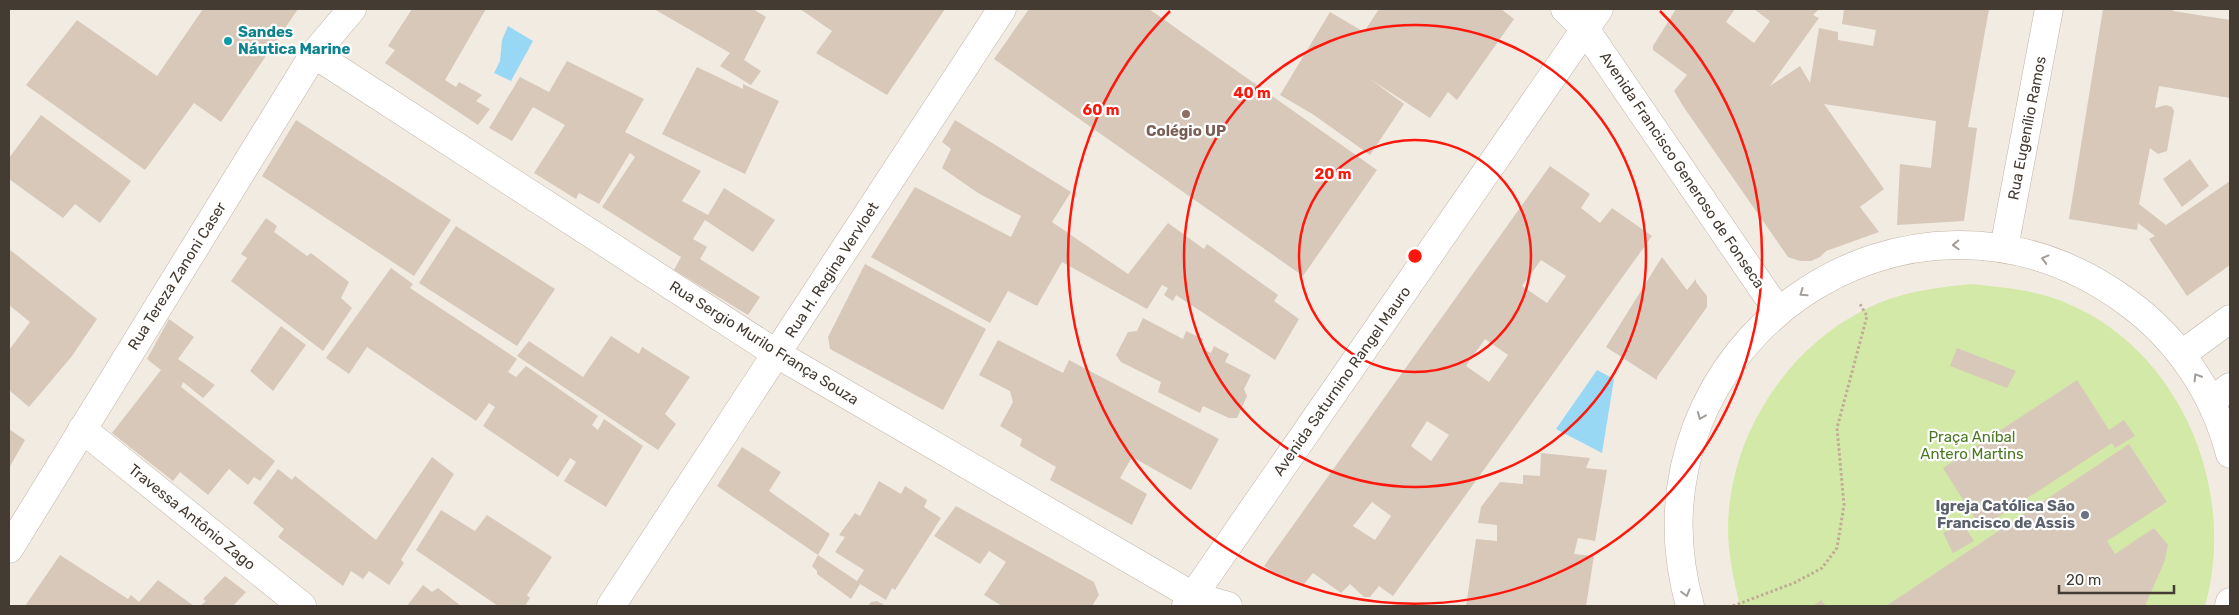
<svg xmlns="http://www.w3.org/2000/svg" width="2239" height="615" viewBox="0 0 2239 615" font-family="Rubik,sans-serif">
<rect width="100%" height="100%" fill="#f2ebe2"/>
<path fill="#d3e9a7" d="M 1971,284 C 1999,287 2026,289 2053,298 C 2176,340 2239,484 2205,606 L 1740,606 C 1734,580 1728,555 1728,528 C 1729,429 1796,333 1889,299 C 1916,290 1943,287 1971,284 Z"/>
<path fill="#99d8f4" d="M 508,26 L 533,41 L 511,81 L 494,73 L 500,61 L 502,40 Z
M 1597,370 L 1614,379 L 1602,453 L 1556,429 Z"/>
<path fill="#d7c8ba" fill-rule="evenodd" d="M 203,9 L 298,9 L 221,122 L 194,103 L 145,170 L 26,85 L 77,20 L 157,76 Z
M 412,9 L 486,9 L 445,80 L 456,87 L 459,82 L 482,95 L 476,101 L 490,109 L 478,125 L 385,63 L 395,50 L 388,46 Z
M 654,9 L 753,9 L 766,17 L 744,60 L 761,71 L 751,85 L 720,66 L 730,53 Z
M 800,9 L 945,9 L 887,95 L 816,53 L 832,31 Z
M 1029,9 L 1149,9 L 1377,170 L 1303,276 L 994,59 Z
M 1379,9 L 1501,9 L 1514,19 L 1457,100 L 1448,92 L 1430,118 L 1370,79 L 1404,104 L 1370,155 L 1314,115 L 1280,95 L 1330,12 L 1364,32 Z
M 1676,9 L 1735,9 L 1726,22 L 1754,43 L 1770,21 L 1754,9 L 1819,9 L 1813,15 L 1819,18 L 1770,86 L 1800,66 L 1810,83 L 1819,28 L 1838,32 L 1838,40 L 1873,46 L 1876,30 L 1842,24 L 1844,9 L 1989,9 L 1968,127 L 1977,128 L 1964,221 L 1897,225 L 1900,164 L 1931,168 L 1936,121 L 1824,104 L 1884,189 L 1860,207 L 1879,232 L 1826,251 L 1820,257 L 1811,261 L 1800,261 L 1788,257 L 1685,109 L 1674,91 L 1687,75 L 1653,50 L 1653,46 Z
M 2103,9 L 2173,9 L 2173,11 L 2230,20 L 2230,98 L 2159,86 L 2155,108 L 2166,105 L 2172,107 L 2174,111 L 2167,151 L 2158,154 L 2150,148 L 2139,204 L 2166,225 L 2230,181 L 2230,265 L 2187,296 L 2149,239 L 2155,236 L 2138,223 L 2137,230 L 2069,219 Z
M 567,61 L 644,99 L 625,132 L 701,171 L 682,201 L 708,215 L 724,188 L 775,220 L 753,252 L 705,220 L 693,239 L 707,247 L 700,259 L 760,297 L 748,315 L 674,270 L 681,257 L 602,207 L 635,157 L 630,153 L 599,204 L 579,193 L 576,199 L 534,173 L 565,125 L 533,107 L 512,141 L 489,128 L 520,77 L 549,92 Z
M 697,67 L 743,89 L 743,84 L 779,101 L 745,174 L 662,134 Z
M 41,115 L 131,181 L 100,223 L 75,204 L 63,218 L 9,179 L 9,158 Z
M 296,120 L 451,220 L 414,276 L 262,176 Z
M 955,120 L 1071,192 L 1052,222 L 1128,274 L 1168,223 L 1204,249 L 1207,244 L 1278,295 L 1274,301 L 1299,319 L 1275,360 L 1176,295 L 1173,301 L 1164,295 L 1168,288 L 1162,285 L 1147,309 L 1062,262 L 1037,306 L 1008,291 L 990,323 L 871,257 L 915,187 L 1011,237 L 1021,216 L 978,193 L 942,168 L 951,149 L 942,142 Z
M 2190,159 L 2209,186 L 2182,207 L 2163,179 Z
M 1550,166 L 1590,194 L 1581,208 L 1600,223 L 1612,208 L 1652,236 L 1393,596 L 1379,586 L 1370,597 L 1364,597 L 1350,584 L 1341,593 L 1313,573 L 1304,584 L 1298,584 L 1290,578 L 1290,581 L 1287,581 L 1264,566 ZM 1541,260 L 1566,276 L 1547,303 L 1522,286 ZM 1485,339 L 1508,355 L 1489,382 L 1466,366 ZM 1427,421 L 1449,435 L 1431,461 L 1411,446 ZM 1372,502 L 1391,516 L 1375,540 L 1353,526 Z
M 266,218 L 277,226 L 274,232 L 307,256 L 311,253 L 349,282 L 341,298 L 352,308 L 323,351 L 231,281 L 247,258 L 241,254 Z
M 456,226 L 555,289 L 517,346 L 419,283 Z
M 9,249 L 97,319 L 72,356 L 29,407 L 9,390 L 9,350 L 30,322 L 9,305 Z
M 1662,257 L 1687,290 L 1696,279 L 1696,282 L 1707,296 L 1707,307 L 1657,377 L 1657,380 L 1606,347 Z
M 865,264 L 986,329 L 943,410 L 830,349 L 828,337 Z
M 391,268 L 413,284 L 410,288 L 517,359 L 508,372 L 516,377 L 526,366 L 598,416 L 592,425 L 598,430 L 604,419 L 643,446 L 606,507 L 564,481 L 576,462 L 570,458 L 558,477 L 483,426 L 495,407 L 489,403 L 476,421 L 367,347 L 349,374 L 326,358 Z
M 1143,318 L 1183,339 L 1186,331 L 1203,339 L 1200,347 L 1211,353 L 1214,346 L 1229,354 L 1225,362 L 1251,375 L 1244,389 L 1247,396 L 1237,418 L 1229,418 L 1203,406 L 1200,413 L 1158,392 L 1161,382 L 1121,362 L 1116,355 L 1128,332 L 1137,331 Z
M 169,319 L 194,337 L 178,359 L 215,385 L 203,398 L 183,382 L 181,387 L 275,461 L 260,481 L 254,477 L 248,485 L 229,469 L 208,495 L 180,472 L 173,481 L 112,433 L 161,370 L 147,359 Z
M 281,326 L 306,345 L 273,391 L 250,371 Z
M 611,336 L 639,354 L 642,347 L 690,377 L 665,414 L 676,424 L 658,450 L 517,356 L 529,341 L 583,377 Z
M 998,340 L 1063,373 L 1069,360 L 1219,439 L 1191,490 L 1132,457 L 1120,478 L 1147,494 L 1132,525 L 1050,480 L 1056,467 L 1020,446 L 1022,439 L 1000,426 L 1013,402 L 1010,391 L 979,375 Z
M 1957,348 L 2016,371 L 2007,388 L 1950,366 Z
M 2077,380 L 2109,430 L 2124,420 L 2135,436 L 2115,448 L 2112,443 L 1981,528 L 1943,468 Z
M 9,429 L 25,440 L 9,468 Z
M 2129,444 L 2167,502 L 2107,541 L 2115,554 L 2154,528 L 2168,545 L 2165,560 L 2145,606 L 1886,606 Z
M 742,447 L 781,472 L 769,491 L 830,534 L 818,555 L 717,486 Z
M 1541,453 L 1590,458 L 1586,468 L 1607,470 L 1595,541 L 1578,538 L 1574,554 L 1594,556 L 1586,606 L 1466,606 L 1476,539 L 1497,541 L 1497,525 L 1478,523 L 1481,507 L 1500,482 L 1523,484 L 1523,475 L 1540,476 Z
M 432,457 L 454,474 L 401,560 L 404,563 L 389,585 L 369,571 L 363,579 L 351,571 L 343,586 L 278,537 L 284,529 L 253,503 L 278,469 L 292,480 L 295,476 L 376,540 Z
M 879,481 L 901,494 L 905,486 L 927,500 L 924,507 L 941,518 L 895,590 L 892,588 L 886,600 L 860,584 L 851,599 L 817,574 L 817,571 L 812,566 L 818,555 L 857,581 L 864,570 L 835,552 L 845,537 L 839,535 L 855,513 L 860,516 Z
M 956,506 L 1094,582 L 1099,595 L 1092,606 L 1002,606 L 984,595 L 1006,562 L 989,551 L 980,564 L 934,536 Z
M 441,510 L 475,531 L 487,515 L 552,557 L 527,595 L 530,598 L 525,606 L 498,606 L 416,550 Z
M 1961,521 L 1974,541 L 1953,553 L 1943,533 Z
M 60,555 L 128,599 L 131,595 L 139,602 L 158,580 L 194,606 L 25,606 Z
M 225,576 L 246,592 L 233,606 L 200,606 L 206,601 L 203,599 Z
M 423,585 L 432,592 L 438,588 L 461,606 L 407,606 Z
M 1821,600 L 1826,606 L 1813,606 Z
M 877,601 L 886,606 L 868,606 L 871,602 Z"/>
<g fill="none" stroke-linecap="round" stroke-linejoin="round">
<defs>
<path id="minor" d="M 1565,9 L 1585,29 L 1778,311
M 314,54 L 777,354 L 1193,596 L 1228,606
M 2004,248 L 2049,9
M 2182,354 L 2230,319
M 2211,401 L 2230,387
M 82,429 L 302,606
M 9,549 L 314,54 L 352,9
M 611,606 L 1002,9
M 1186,606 L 1599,9"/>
<path id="tertiary" d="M 1690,606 C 1618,346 1907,141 2127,302 C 2178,339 2214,393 2230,454
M 2229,606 L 2230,602"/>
</defs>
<use href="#minor" stroke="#c1b5a7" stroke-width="29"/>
<use href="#tertiary" stroke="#c1b5a7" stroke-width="29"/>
<path stroke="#c0ac95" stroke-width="3" stroke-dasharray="2.5 2.5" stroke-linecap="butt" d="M 1733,606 L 1794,583 L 1822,568 L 1837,548 L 1844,505 L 1837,428 L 1867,316 L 1860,304"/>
<use href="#minor" stroke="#fff" stroke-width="28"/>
<use href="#tertiary" stroke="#fff" stroke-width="28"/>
</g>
<defs><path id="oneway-chevron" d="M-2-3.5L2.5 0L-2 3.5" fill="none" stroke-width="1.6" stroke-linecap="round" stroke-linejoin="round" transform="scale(1.25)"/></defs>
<g stroke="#a29d98">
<use href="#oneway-chevron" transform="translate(1956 245) rotate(178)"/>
<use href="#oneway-chevron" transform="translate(2045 259) rotate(-165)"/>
<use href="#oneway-chevron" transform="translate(1803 293) rotate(145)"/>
<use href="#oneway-chevron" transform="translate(2197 377) rotate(-122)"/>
<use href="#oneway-chevron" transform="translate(1701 416) rotate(112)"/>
<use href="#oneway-chevron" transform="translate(1686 593) rotate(75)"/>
</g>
<g fill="none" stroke="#ff170c" stroke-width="2.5">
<circle cx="1415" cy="256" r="116"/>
<circle cx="1415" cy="256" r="231"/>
<path d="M1660 11A347 347 0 1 1 1170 11"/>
</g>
<circle fill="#0f9aa8" stroke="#fff" stroke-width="2" cx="228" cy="41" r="5"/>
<circle fill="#8d6e63" stroke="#fff" stroke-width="2" cx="1186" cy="114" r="5"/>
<circle fill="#6b7280" stroke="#fff" stroke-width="2" cx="2085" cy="515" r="5"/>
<g text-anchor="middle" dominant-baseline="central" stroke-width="4.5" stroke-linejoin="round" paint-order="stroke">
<g font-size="15" font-weight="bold" fill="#0d838f" stroke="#fff" text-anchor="start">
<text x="238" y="32">Sandes<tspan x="238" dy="17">Náutica Marine</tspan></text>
</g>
<g font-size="15" fill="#443b32" stroke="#fff">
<text transform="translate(2027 128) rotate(-79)">Rua Eugenílio Ramos</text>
<text transform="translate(1682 170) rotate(56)">Avenida Francisco Generoso de Fonseca</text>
<text transform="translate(832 270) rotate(-57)">Rua H. Regina Vervloet</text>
<text transform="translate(177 276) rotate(-58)">Rua Tereza Zanoni Caser</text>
<text transform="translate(764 343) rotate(32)">Rua Sergio Murilo França Souza</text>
<text transform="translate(1342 381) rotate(-55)">Avenida Saturnino Rangel Mauro</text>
<text transform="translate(192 517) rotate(39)">Travessa Antônio Zago</text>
</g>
<g font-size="15" font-weight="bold" fill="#785e54" stroke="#fff">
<text x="1186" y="131">Colégio UP</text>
</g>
<g font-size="15" fill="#4c7823" stroke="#fff">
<text x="1972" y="437">Praça Aníbal<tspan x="1972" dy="17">Antero Martins</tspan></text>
</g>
<g font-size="15" font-weight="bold" fill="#5b616d" stroke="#fff" text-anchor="end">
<text x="2075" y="506">Igreja Católica São<tspan x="2075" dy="17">Francisco de Assis</tspan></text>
</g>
</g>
<circle cx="1415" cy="256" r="8" fill="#ff170c" stroke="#fff" stroke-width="2.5"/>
<g font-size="15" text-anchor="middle" font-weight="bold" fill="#ff170c" stroke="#fff" stroke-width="4.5" stroke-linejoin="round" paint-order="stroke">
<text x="1252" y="98">40 m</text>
<text x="1101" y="115">60 m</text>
<text x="1333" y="179">20 m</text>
</g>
<rect width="2239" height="615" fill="none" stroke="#443b32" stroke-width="20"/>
<path d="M2059 585v8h115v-8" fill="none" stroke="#443b32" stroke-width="2.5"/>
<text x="2066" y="585" font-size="15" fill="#443b32" stroke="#ffffff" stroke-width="4" paint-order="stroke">20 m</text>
</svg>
